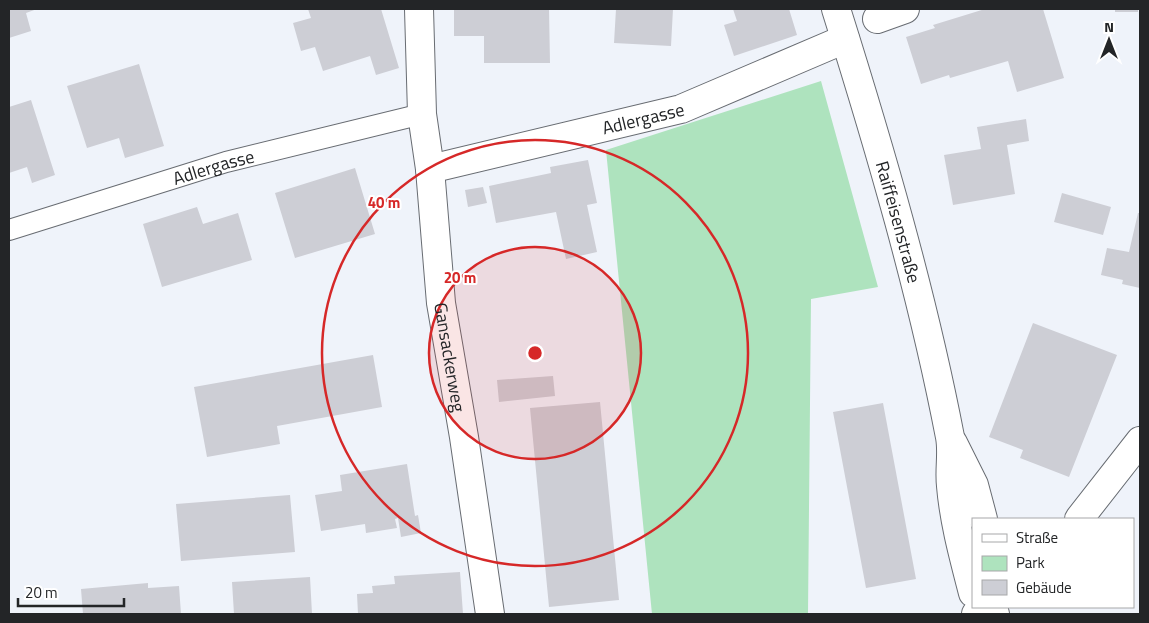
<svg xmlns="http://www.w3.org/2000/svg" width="1149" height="623" viewBox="0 0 1149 623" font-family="'Titillium Web',sans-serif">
<rect width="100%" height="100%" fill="#eff3fa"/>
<path fill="#aee3be" d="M 821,81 L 878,287 L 811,299 L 808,613 L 652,614 L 606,150 Z"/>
<path fill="#cdced5" d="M 9,9 L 37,9 L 26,13 L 31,31 L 9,38 Z
M 308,9 L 381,9 L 399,68 L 376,75 L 370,56 L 323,71 L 315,47 L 301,51 L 293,23 L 311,18 Z
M 454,9 L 549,9 L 550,63 L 484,63 L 484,36 L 454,36 Z
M 616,9 L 673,9 L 671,46 L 614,43 Z
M 733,9 L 789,9 L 797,35 L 734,56 L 724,25 L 737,21 Z
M 985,9 L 1043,9 L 1064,78 L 1017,92 L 1008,61 L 950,78 L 949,75 L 921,84 L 906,37 L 935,28 L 933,25 Z
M 1115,9 L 1138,9 L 1138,12 L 1115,12 Z
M 139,64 L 164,146 L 125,158 L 119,138 L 87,148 L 67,86 Z
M 31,100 L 55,175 L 32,183 L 27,167 L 9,173 L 9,107 Z
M 1026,119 L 1029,141 L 1007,145 L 1015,194 L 953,205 L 944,155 L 981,149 L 977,127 Z
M 588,160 L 597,203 L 587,205 L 597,252 L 566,259 L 556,212 L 496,223 L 489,186 L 551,173 L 550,167 Z
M 355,168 L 375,234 L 295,258 L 275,193 Z
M 483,187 L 487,203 L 468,207 L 465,190 Z
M 1062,193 L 1111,207 L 1103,235 L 1054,222 Z
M 197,207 L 203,224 L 238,213 L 252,260 L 162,287 L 143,224 Z
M 1138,213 L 1140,213 L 1140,288 L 1122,284 L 1123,280 L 1101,275 L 1107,248 L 1129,252 Z
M 1033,323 L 1117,355 L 1069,477 L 1020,458 L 1023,450 L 989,437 Z
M 373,355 L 382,407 L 277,426 L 280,444 L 207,457 L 194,387 Z
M 553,376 L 555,396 L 499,402 L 497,380 Z
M 600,402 L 619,600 L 549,607 L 530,408 Z
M 883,403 L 916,579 L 866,588 L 833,412 Z
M 407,464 L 415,516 L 418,515 L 421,533 L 401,537 L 398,518 L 395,519 L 397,528 L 366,533 L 365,524 L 321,531 L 315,495 L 342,491 L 340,475 Z
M 290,495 L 295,552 L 181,561 L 176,504 Z
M 460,572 L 463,614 L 358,614 L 357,594 L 373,593 L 372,586 L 395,584 L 394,576 Z
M 310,577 L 312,614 L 234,614 L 232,582 Z
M 148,583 L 148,588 L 179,586 L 181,614 L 83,614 L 81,589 Z"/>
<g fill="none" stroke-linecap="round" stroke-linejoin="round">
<defs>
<g id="lane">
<path id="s1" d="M 9,230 L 226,162 L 422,114"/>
</g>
<g id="street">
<path id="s2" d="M 419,9 L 422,114 L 430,169 L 441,303 L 464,437 L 490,614"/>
<path d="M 877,19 L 905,9"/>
<path id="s3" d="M 430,169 L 681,109 L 845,39"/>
<path d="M 1079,519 L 1140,441"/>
<path d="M 976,614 L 986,607"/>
</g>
<g id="secondary">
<path id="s4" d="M 836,9 C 880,149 922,292 950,437 C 953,453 949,470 951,486 C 954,522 964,558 973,593"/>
<path d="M 953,443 L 974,485 L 983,519"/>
<path d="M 993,607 L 995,614"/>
</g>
</defs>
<use href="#lane" stroke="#686c72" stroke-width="22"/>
<use href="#street" stroke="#686c72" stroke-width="30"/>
<use href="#secondary" stroke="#686c72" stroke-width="30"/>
<use href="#lane" stroke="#fff" stroke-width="20"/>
<use href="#street" stroke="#fff" stroke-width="28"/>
<use href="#secondary" stroke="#fff" stroke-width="28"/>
</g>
<circle cx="535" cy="353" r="106" fill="#d62828" fill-opacity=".12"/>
<g fill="none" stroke="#d62828" stroke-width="2.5">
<circle cx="535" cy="353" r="106"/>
<circle cx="535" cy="353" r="213"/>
</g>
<g text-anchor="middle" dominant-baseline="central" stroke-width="4" stroke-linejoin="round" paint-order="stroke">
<g font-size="18" fill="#232527" stroke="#fff">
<text stroke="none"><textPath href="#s3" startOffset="219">Adlergasse</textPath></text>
<text stroke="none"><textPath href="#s1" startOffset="214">Adlergasse</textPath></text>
<text stroke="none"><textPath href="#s4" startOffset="222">Raiffeisenstraße</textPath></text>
<text stroke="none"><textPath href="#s2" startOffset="350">Gansackerweg</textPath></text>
</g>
</g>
<circle cx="535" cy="353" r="8" fill="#d62828" stroke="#fff" stroke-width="2.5"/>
<g font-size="15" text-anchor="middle" font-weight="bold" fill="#d62828" stroke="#fff" stroke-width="4" stroke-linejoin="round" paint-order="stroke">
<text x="384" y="208">40 m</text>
<text x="460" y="283">20 m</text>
</g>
<rect width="1149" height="623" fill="none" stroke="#232527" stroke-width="20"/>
<rect x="972" y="518" width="162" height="90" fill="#ffffff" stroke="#a7a8a9"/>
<rect x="982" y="534" width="25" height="8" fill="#ffffff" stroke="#a7a8a9"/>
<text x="1016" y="543" font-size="15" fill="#232527">Straße</text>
<rect x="982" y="556" width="25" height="15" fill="#aee3be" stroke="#a7a8a9"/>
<text x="1016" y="568" font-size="15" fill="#232527">Park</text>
<rect x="982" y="580" width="25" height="15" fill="#cdced5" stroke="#a7a8a9"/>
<text x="1016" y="593" font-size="15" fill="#232527">Gebäude</text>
<g transform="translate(1109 40)" stroke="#ffffff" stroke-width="4" paint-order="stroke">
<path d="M0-4L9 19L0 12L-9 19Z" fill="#232527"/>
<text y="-8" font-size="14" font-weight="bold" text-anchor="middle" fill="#232527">N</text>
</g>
<path d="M18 598v8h106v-8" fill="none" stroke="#232527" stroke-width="2.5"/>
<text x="25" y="598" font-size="15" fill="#232527" stroke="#ffffff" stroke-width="4" paint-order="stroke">20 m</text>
</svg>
